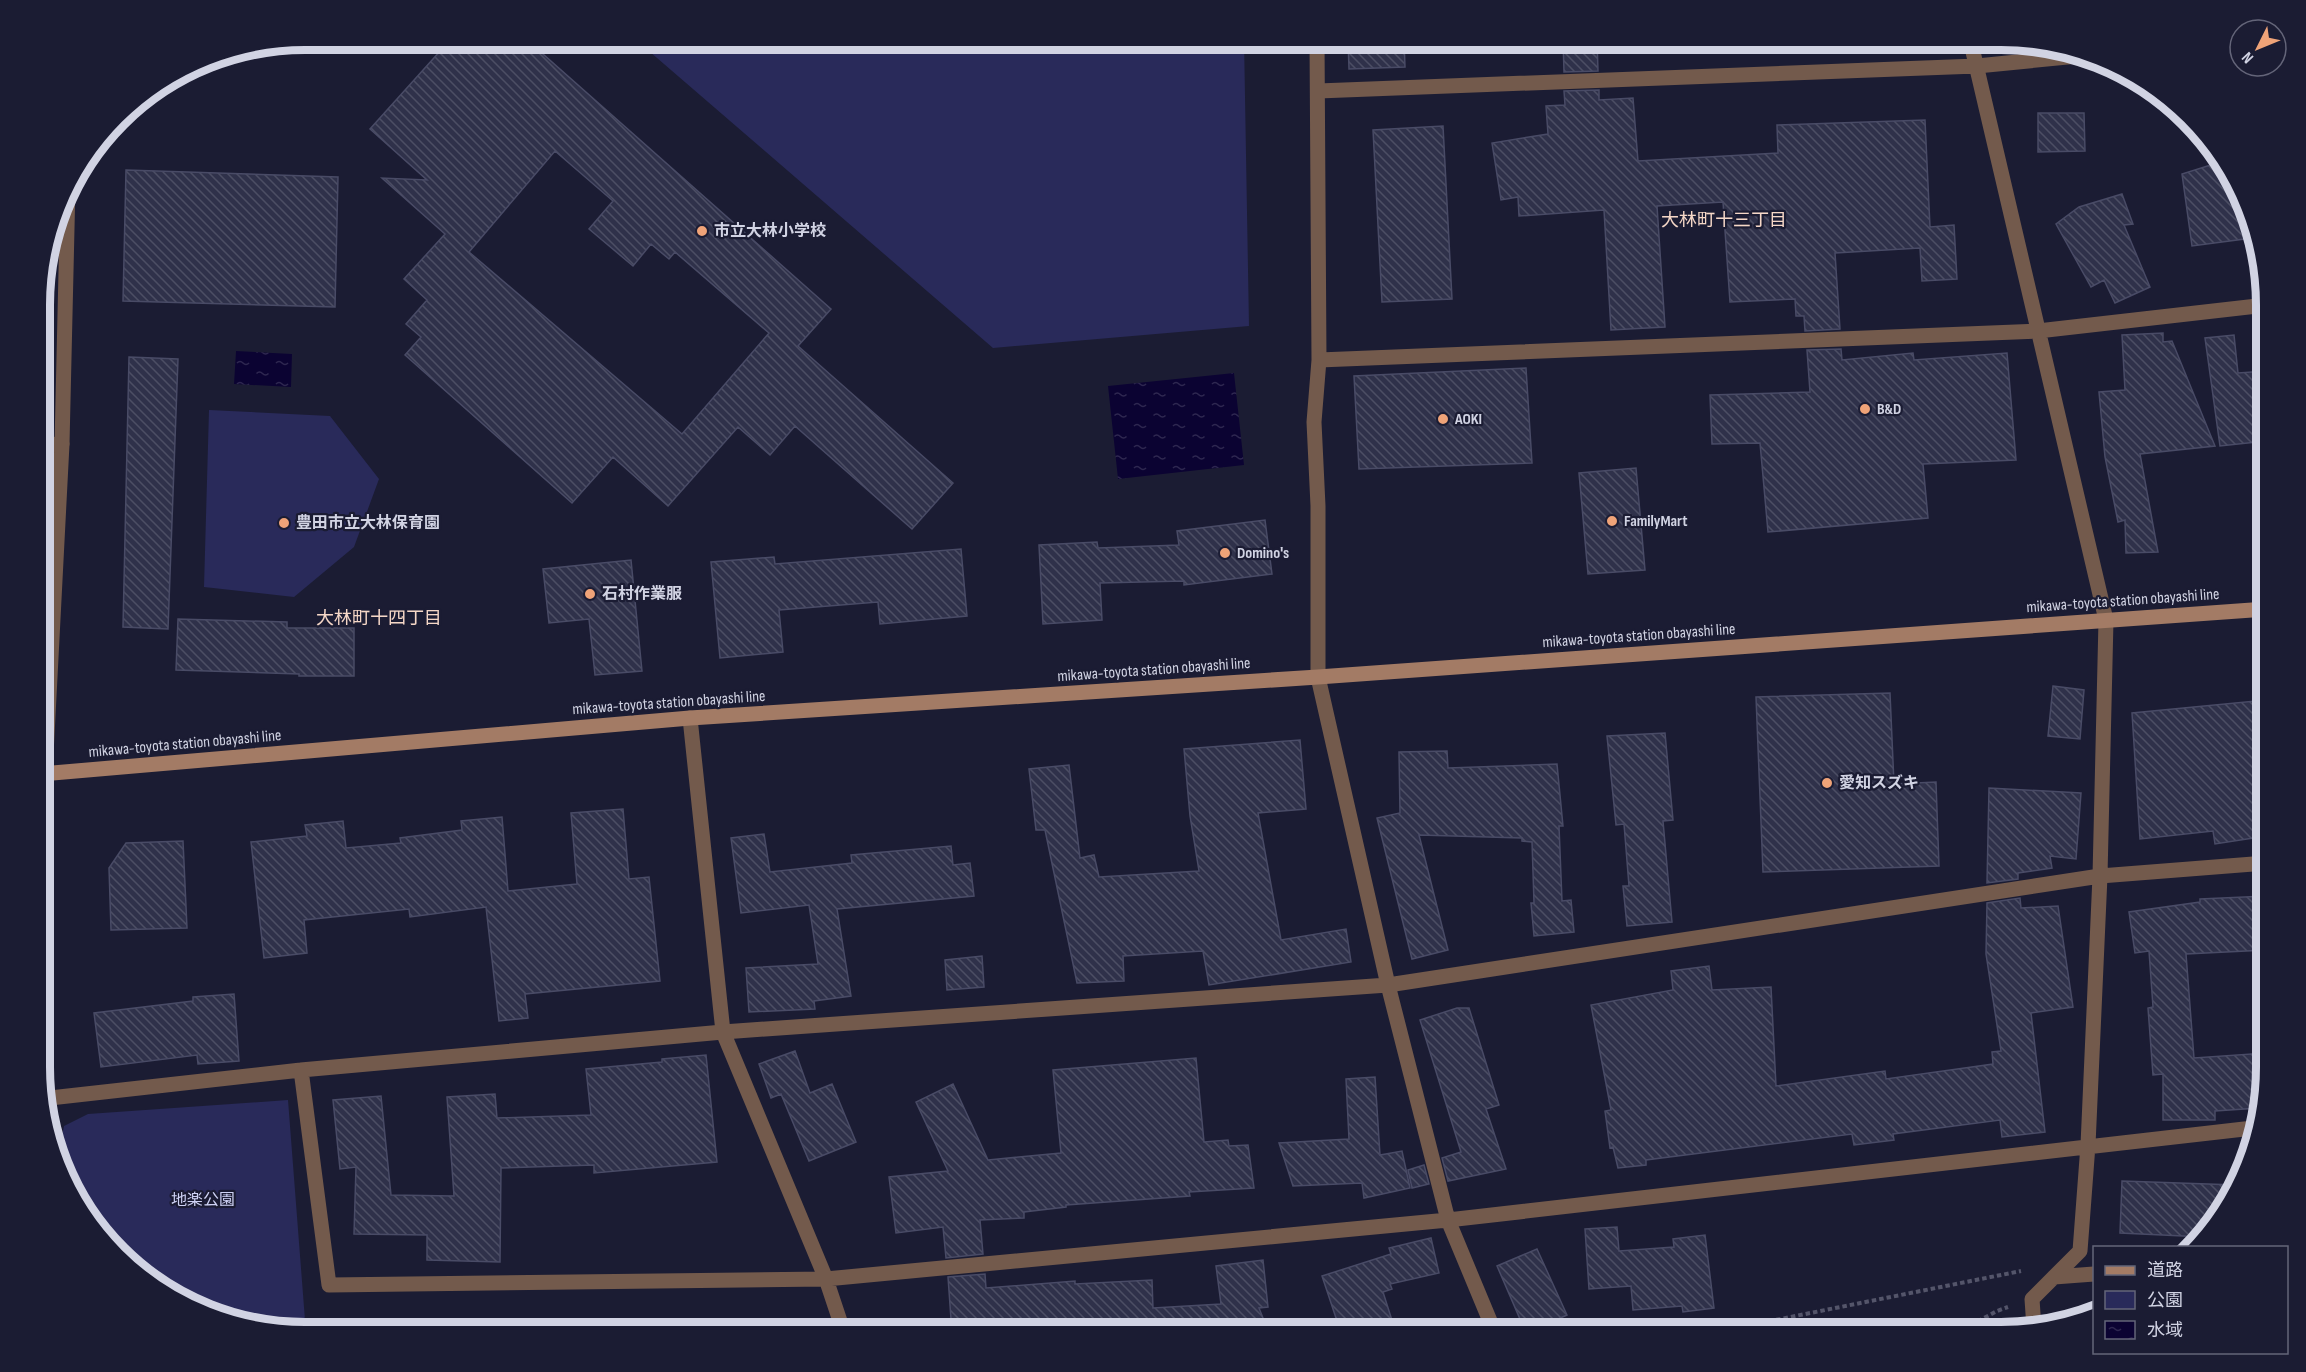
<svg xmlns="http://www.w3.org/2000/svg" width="2306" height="1372" viewBox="0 0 2306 1372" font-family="'Sofia Sans Condensed','Noto Sans JP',sans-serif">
<defs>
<pattern id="water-ripples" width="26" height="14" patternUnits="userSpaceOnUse" patternTransform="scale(1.5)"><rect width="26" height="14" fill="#0b0332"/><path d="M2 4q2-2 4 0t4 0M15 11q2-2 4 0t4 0" fill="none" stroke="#2e2750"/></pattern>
<pattern id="building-back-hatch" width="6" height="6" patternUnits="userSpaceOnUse" patternTransform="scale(1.5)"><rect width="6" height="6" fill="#2f314a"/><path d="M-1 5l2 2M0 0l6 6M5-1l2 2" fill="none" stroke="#4c4e64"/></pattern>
</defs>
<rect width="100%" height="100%" fill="#1b1c33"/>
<path fill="#292a5a" d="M 635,39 L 1244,39 L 1249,326 L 993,348 Z
M 209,410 L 330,416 L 379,479 L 354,547 L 294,597 L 204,587 Z
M 288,1100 L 306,1333 L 235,1324 L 171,1297 L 83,1215 L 59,1150 L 64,1126 L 88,1114 Z"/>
<path fill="url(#water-ripples)" d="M 236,351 L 292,354 L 291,387 L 234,384 Z
M 1234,373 L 1244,465 L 1118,479 L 1108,386 Z"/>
<path fill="url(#building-back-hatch)" stroke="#494b66" stroke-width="1.5" fill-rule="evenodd" d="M 451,39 L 526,39 L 831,309 L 798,346 L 953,483 L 912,529 L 795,426 L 770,455 L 738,427 L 668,506 L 613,457 L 572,503 L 405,355 L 421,337 L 406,324 L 427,300 L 404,279 L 445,234 L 382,178 L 427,180 L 370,129 ZM 555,151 L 613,201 L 589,229 L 633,266 L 651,244 L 669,259 L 675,252 L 769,333 L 682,434 L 469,252 Z
M 1348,39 L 1404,39 L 1405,67 L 1349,69 Z
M 1563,39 L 1597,39 L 1598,71 L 1564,72 Z
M 1599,90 L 1599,100 L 1633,98 L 1638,161 L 1778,153 L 1777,125 L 1925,120 L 1930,227 L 1954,225 L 1957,279 L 1922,281 L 1920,248 L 1835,253 L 1840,329 L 1805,331 L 1804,316 L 1796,316 L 1795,299 L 1730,302 L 1723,202 L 1657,206 L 1665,327 L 1611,330 L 1604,210 L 1519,216 L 1518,197 L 1501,200 L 1492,143 L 1548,134 L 1546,106 L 1565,105 L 1564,91 Z
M 2038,113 L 2084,113 L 2085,151 L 2038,152 Z
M 1443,126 L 1452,299 L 1382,302 L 1373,130 Z
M 2223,161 L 2231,171 L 2252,238 L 2192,246 L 2182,174 Z
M 126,170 L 338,177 L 335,307 L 123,301 Z
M 2122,194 L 2133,224 L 2124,225 L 2150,287 L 2115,303 L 2104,280 L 2091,287 L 2056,224 L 2079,207 Z
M 2163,333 L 2163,342 L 2172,341 L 2215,446 L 2140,454 L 2158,552 L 2126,553 L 2125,520 L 2118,522 L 2105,457 L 2099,392 L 2125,390 L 2122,335 Z
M 2234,335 L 2238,373 L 2266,371 L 2266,441 L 2220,446 L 2205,338 Z
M 1841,349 L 1842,360 L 1913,353 L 1914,360 L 2007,353 L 2016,460 L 1923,464 L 1928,518 L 1768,532 L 1760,443 L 1712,444 L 1710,395 L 1810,392 L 1807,350 Z
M 129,357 L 178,359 L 168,629 L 123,627 Z
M 1526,368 L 1532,463 L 1359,469 L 1354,376 Z
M 1636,468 L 1645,570 L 1588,574 L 1579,473 Z
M 1265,520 L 1272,574 L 1184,585 L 1184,581 L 1100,583 L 1102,620 L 1043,624 L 1039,545 L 1097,542 L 1098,548 L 1179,545 L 1177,531 Z
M 961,549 L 967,616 L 880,624 L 878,602 L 779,610 L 783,652 L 720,658 L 711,562 L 774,557 L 775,564 Z
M 631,560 L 642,671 L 595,675 L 589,619 L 549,623 L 543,569 Z
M 178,619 L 287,622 L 287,628 L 354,628 L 354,676 L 299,676 L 299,674 L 176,670 Z
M 2053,686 L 2084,690 L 2080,739 L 2048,736 Z
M 1890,693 L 1894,784 L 1936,782 L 1939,866 L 1763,872 L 1756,697 Z
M 2266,700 L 2266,836 L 2215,844 L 2213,831 L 2140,839 L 2132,713 Z
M 1665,733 L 1673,820 L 1663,821 L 1672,922 L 1627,926 L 1623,886 L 1629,886 L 1624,824 L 1616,825 L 1607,736 Z
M 1300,740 L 1306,809 L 1258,813 L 1281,940 L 1346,929 L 1351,962 L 1209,985 L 1203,951 L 1123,956 L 1124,981 L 1077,983 L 1045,830 L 1036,830 L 1029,769 L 1069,765 L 1080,858 L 1094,855 L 1099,877 L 1199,871 L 1190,816 L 1184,749 Z
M 1447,751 L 1448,768 L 1557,764 L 1563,826 L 1559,826 L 1562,901 L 1571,900 L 1574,932 L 1534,936 L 1531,903 L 1534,903 L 1532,842 L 1522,841 L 1522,838 L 1419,835 L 1448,950 L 1412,959 L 1377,818 L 1400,813 L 1399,752 Z
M 1989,788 L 2081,793 L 2076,859 L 2050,856 L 2052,868 L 2018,873 L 2018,879 L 1987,883 Z
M 623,809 L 629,879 L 649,877 L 660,981 L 525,994 L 528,1018 L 499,1021 L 486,907 L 410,917 L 409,909 L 304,920 L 307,953 L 264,958 L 251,842 L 307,836 L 305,825 L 343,821 L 346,848 L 401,843 L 400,838 L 462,830 L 461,821 L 502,817 L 508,891 L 577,884 L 571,813 Z
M 764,834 L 770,872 L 852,863 L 851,855 L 951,846 L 953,865 L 970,863 L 974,896 L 837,909 L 851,996 L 814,1001 L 815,1009 L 749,1012 L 746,968 L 818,964 L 809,905 L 741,913 L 731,838 Z
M 183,841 L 187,928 L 111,930 L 109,868 L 126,843 Z
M 2266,896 L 2266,950 L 2186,954 L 2194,1058 L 2266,1053 L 2266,1085 L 2259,1108 L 2215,1111 L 2215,1120 L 2163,1120 L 2163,1074 L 2153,1075 L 2148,1008 L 2153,1007 L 2149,951 L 2135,953 L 2129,912 L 2200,902 L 2200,899 Z
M 2020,898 L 2021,908 L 2058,906 L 2073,1007 L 2031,1013 L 2045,1132 L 2002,1137 L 2000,1120 L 1893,1134 L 1894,1140 L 1854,1145 L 1852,1134 L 1646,1160 L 1646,1165 L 1618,1168 L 1613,1147 L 1610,1148 L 1605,1111 L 1611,1110 L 1591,1005 L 1673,990 L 1671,971 L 1709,966 L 1712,990 L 1771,987 L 1776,1086 L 1885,1071 L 1886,1079 L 1993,1064 L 1992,1052 L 2001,1051 L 1986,954 L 1987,903 Z
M 982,956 L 984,987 L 947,990 L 945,960 Z
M 234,994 L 239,1061 L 198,1064 L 197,1055 L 101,1067 L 94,1013 L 193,1001 L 193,997 Z
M 1457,1008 L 1469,1008 L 1499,1105 L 1486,1109 L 1506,1169 L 1448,1181 L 1442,1158 L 1461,1152 L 1420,1020 Z
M 795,1051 L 810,1093 L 832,1084 L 856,1142 L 809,1161 L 781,1094 L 771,1098 L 759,1064 Z
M 706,1055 L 717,1162 L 594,1173 L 594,1165 L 501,1168 L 500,1262 L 427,1260 L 427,1235 L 354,1234 L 356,1167 L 340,1169 L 333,1100 L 381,1096 L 391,1195 L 454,1196 L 447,1097 L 495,1094 L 497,1118 L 591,1115 L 586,1069 L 662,1062 L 662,1059 Z
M 1196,1058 L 1204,1142 L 1228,1140 L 1229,1146 L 1248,1145 L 1254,1188 L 1189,1192 L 1190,1196 L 1066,1205 L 1066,1207 L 1024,1212 L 1024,1218 L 980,1220 L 983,1254 L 946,1258 L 943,1227 L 896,1233 L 889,1177 L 948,1171 L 916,1102 L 953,1084 L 988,1160 L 1061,1153 L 1053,1070 Z
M 1375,1077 L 1380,1155 L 1402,1151 L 1410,1188 L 1364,1198 L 1362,1183 L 1293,1186 L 1279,1143 L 1349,1139 L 1346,1079 Z
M 1424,1165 L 1429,1184 L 1412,1188 L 1408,1170 Z
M 2122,1181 L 2236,1185 L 2231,1201 L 2204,1237 L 2120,1233 Z
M 1617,1227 L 1619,1251 L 1674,1247 L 1673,1239 L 1705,1235 L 1714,1308 L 1683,1312 L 1682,1306 L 1633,1310 L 1631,1286 L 1589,1289 L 1585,1229 Z
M 1431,1238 L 1439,1273 L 1390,1284 L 1392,1289 L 1383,1292 L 1396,1333 L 1341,1333 L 1322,1276 L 1391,1254 L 1389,1248 Z
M 1537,1249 L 1567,1315 L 1526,1333 L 1497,1266 Z
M 1263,1260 L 1268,1307 L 1259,1308 L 1269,1333 L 952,1333 L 948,1277 L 985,1274 L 986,1288 L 1075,1281 L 1075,1284 L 1152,1280 L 1153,1308 L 1221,1304 L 1216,1266 Z"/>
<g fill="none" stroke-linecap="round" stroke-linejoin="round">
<path stroke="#54556a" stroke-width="4" stroke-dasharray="4.5 3" stroke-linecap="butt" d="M 2170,1248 L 2196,1247
M 1958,1332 L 1997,1311 L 2008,1307
M 1710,1333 L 2021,1271"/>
<path stroke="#735a4c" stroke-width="15" d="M 1317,39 L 1319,360 L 1314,422 L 1318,506 L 1318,677 L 1388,985 L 1448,1220 L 1495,1333
M 1970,39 L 2106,620 L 2100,876 L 2088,1145 L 2080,1251 L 2032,1299 L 2034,1328
M 1318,91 L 1977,66 L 2088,55
M 1319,360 L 2038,331 L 2266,305
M 41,445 L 62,444
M 690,718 L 723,1032 L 826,1279 L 844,1333
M 301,1070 L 329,1285 L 826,1279 L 1448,1220 L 2253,1128
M 41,1099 L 301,1070 L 723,1032 L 1388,985 L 2100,876 L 2266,863
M 2054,1277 L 2094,1274"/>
<path stroke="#735a4c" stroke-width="15" d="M 41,922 L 45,774 L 62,444 L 68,185"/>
<path stroke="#a37b65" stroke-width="15" d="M 41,774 L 690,718 L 1318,677 L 2266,609"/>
</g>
<g fill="#efa378" stroke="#1b1c33" stroke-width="2">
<circle cx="702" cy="231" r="6"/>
<circle cx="1865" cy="409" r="6"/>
<circle cx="1443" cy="419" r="6"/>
<circle cx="1612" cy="521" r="6"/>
<circle cx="284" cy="523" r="6"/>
<circle cx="1225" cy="553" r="6"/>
<circle cx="590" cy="594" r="6"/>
<circle cx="1827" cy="783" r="6"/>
</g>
<g text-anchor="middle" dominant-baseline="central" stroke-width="4.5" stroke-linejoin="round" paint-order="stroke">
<g font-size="16" font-weight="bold" fill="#d1d3e3" stroke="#1b1c33" text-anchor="start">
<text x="714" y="231">市立大林小学校</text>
<text x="1877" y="409">B&amp;D</text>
<text x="1455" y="419">AOKI</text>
<text x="1624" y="521">FamilyMart</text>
<text x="296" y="523">豊田市立大林保育園</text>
<text x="1237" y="553">Domino's</text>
<text x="602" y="594">石村作業服</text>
<text x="1839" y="783">愛知スズキ</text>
</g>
<g font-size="16" fill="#d1d3e3" stroke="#1b1c33">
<text transform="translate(2123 601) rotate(-4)">mikawa-toyota station obayashi line</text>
<text transform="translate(1639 636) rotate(-4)">mikawa-toyota station obayashi line</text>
<text transform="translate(1154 670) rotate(-4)">mikawa-toyota station obayashi line</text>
<text transform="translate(669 703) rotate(-4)">mikawa-toyota station obayashi line</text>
<text transform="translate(185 744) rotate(-5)">mikawa-toyota station obayashi line</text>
</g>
<g font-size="16" fill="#ced2f4" stroke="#1b1c33">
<text x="203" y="1200">地楽公園</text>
</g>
<g font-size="18" fill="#f5d7c7" stroke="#1b1c33">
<text x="1724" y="220">大林町十三丁目</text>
<text x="379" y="618">大林町十四丁目</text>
</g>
</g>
<path d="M0 0H2306V1372H0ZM305 50H2001A255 255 0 0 1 2256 305V1067A255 255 0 0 1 2001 1322H305A255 255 0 0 1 50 1067V305A255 255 0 0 1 305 50Z" fill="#1b1c33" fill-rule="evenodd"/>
<path fill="none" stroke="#d1d3e3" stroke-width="8" d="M305 50H2001A255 255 0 0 1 2256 305V1067A255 255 0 0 1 2001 1322H305A255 255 0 0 1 50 1067V305A255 255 0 0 1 305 50Z"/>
<rect x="2093" y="1246" width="195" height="108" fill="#1b1c33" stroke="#646579" stroke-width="1.5"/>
<rect x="2105" y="1266" width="30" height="9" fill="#a37b65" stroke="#646579" stroke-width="1.5"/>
<text x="2147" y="1276" font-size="18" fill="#d1d3e3">道路</text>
<rect x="2105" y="1291" width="30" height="18" fill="#292a5a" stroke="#646579" stroke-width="1.5"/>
<text x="2147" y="1306" font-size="18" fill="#d1d3e3">公園</text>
<rect x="2105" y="1321" width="30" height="18" fill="url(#water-ripples)" stroke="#646579" stroke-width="1.5"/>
<text x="2147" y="1336" font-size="18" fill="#d1d3e3">水域</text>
<g transform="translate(2258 48) rotate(227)"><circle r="28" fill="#1b1c33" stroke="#646579" stroke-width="1.5"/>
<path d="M0-4.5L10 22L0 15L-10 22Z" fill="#efa378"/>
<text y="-9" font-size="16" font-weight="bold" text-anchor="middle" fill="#d1d3e3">N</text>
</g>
</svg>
